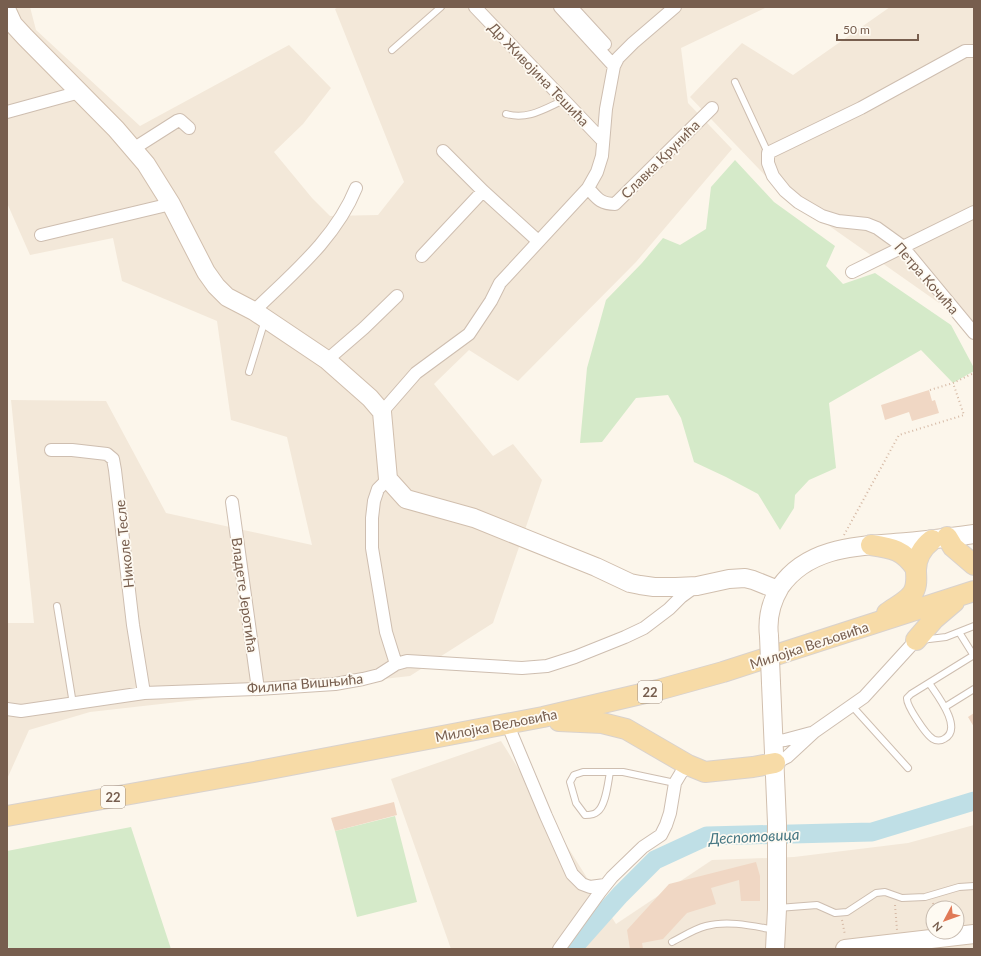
<svg xmlns="http://www.w3.org/2000/svg" width="981" height="956" viewBox="0 0 981 956" font-family="Lato,sans-serif">
<rect width="100%" height="100%" fill="#fcf6eb"/>
<path fill="#f3e8d9" fill-rule="evenodd" d="M 7,7 L 30,7 L 36,30 L 140,126 L 289,45 L 331,88 L 303,124 L 274,152 L 312,198 L 330,216 L 378,215 L 404,182 L 335,9 L 338,7 L 767,7 L 681,48 L 688,103 L 732,149 L 636,262 L 518,381 L 469,350 L 434,384 L 493,456 L 513,444 L 542,480 L 493,623 L 410,676 L 90,712 L 29,730 L 7,779 L 7,623 L 34,623 L 11,400 L 106,401 L 166,513 L 312,545 L 287,437 L 231,420 L 217,321 L 122,281 L 113,238 L 30,255 L 7,203 Z
M 890,7 L 974,7 L 974,335 L 959,317 L 781,192 L 690,97 L 742,43 L 793,75 Z
M 501,741 L 616,924 L 712,860 L 794,857 L 908,843 L 974,825 L 974,949 L 451,949 L 391,779 ZM 933,908 L 957,908 L 957,932 L 933,932 Z"/>
<path fill="#d5eac9" d="M 735,160 L 774,202 L 835,246 L 826,266 L 843,284 L 875,273 L 951,325 L 974,368 L 974,371 L 953,383 L 921,350 L 829,403 L 836,468 L 809,480 L 795,495 L 794,508 L 780,530 L 758,494 L 726,477 L 694,462 L 681,418 L 668,395 L 636,398 L 602,442 L 580,443 L 587,368 L 606,300 L 642,263 L 663,238 L 680,245 L 706,229 L 711,187 Z
M 395,816 L 417,902 L 357,917 L 335,831 Z
M 131,827 L 171,949 L 9,949 L 7,942 L 7,851 Z"/>
<g fill="none" stroke-linecap="round" stroke-linejoin="round">
<path stroke="#bfdfe6" stroke-width="19" d="M 572,949 L 620,895 L 655,860 L 707,836 L 872,832 L 974,801"/>
</g>
<path fill="#f0d7c4" d="M 929,390 L 932,401 L 935,400 L 939,413 L 912,421 L 909,412 L 885,420 L 881,405 Z
M 974,713 L 974,727 L 968,717 Z
M 394,802 L 397,815 L 335,831 L 331,818 Z
M 756,862 L 760,876 L 760,901 L 741,901 L 739,880 L 711,888 L 716,904 L 687,913 L 663,939 L 642,943 L 643,949 L 630,949 L 627,930 L 669,884 Z"/>
<g fill="none" stroke-linecap="round" stroke-linejoin="round">
<defs>
<path id="lane" d="M 392,50 L 441,7
M 735,82 L 768,153
M 506,114 C 528,120 544,109 564,100
M 249,372 L 265,320
M 57,606 L 73,704
M 959,632 L 974,656
M 921,640 L 946,637 L 974,626
M 929,683 C 937,695 964,729 944,739 C 941,741 936,741 933,739 C 926,735 906,705 907,698 L 911,694 L 974,655
M 852,706 L 908,768
M 945,707 L 974,689
M 610,772 C 608,782 606,806 597,812 C 594,815 589,815 585,815 L 576,803 L 570,782 L 574,775 L 583,772 L 623,772 L 675,783
M 778,908 L 817,905 L 835,913 L 847,912 L 876,893 L 885,892 L 902,898 L 925,897 L 959,887 L 974,886
M 672,942 C 682,937 694,929 706,926 C 728,920 753,926 775,930"/>
<path id="street" d="M 475,7 L 603,141
M 560,7 L 614,66
M 571,7 L 605,44
M 974,51 L 965,51 L 861,108 L 768,153 L 768,163 L 773,176 L 785,191 L 798,202 L 822,216 L 838,221 L 867,224 L 877,228 L 902,246 L 974,333
M 7,112 L 80,92
M 133,149 L 177,121 L 180,120 L 189,128
M 443,151 L 483,191 L 538,241
M 588,188 C 597,198 600,204 615,204 L 712,108
M 41,235 L 171,204
M 422,256 L 483,191
M 852,272 L 974,212
M 254,311 C 292,274 336,238 356,188
M 327,360 L 364,328 L 397,296
M 382,412 L 416,373 L 469,334 L 491,301 L 500,283 L 588,188 L 597,172 L 602,156 L 606,109 L 614,66 L 618,58 L 633,43 L 675,7
M 51,450 L 72,450 L 107,454 L 113,459 L 115,470 L 133,625 L 144,693
M 388,479 L 378,489 L 374,501 L 372,518 L 372,548 L 386,632 L 396,664
M 232,502 L 258,689
M 7,709 L 21,711 L 144,693 L 258,689 L 335,684 L 363,679 L 379,675 L 396,664 L 407,661 L 522,668 L 547,666 L 575,657 L 625,637 L 644,628 L 669,609 L 681,597 L 696,586
M 507,723 L 546,816 L 572,874 L 582,884 L 590,887 L 605,885
M 774,741 L 785,740 L 811,733
M 775,763 L 787,757 L 814,732 L 864,697 L 916,640
M 559,949 L 600,892 L 612,877 L 643,847 L 661,835 L 666,825 L 670,813 L 675,783 L 681,773 L 688,765"/>
<path id="secondary" d="M 7,11 L 13,24 L 25,37 L 116,129 L 146,164 L 171,204 L 206,272 L 216,286 L 227,297 L 254,311 L 327,360 L 370,398 L 382,412 L 388,479 L 406,499 L 474,518 L 596,567 L 630,583 L 640,585 L 654,587 L 676,587 L 697,586 L 729,579 L 745,578 L 753,580 L 778,590
M 769,636 C 767,619 771,602 780,587 C 809,545 862,546 907,542 C 930,540 952,537 974,534
M 771,683 L 777,823 L 777,909 L 775,949
M 845,949 L 974,934"/>
<path id="primary" d="M 947,537 L 953,547 L 974,565
M 871,545 C 892,548 904,550 916,569
M 887,613 C 895,607 906,602 912,594 C 918,586 916,578 916,570 C 916,558 923,547 932,540
M 916,640 L 934,619 L 954,602
M 559,721 L 602,723 L 626,729 L 688,765 L 705,772 L 753,767 L 775,763
M 7,816 L 254,772 L 543,717 L 658,690 L 723,672 L 974,591"/>
</defs>
<use href="#lane" stroke="#cebeb0" stroke-width="8"/>
<use href="#street" stroke="#cebeb0" stroke-width="14"/>
<use href="#secondary" stroke="#d1bfae" stroke-width="20"/>
<use href="#primary" stroke="#d9d2cd" stroke-width="22"/>
<path stroke="#d6baa6" stroke-width="2" stroke-dasharray="1 3" stroke-linecap="butt" d="M 930,390 L 953,383 L 974,373
M 844,535 L 899,435 L 964,415 L 953,383
M 933,903 L 934,908
M 895,905 L 897,930
M 842,920 L 845,935"/>
<use href="#lane" stroke="#fff" stroke-width="6"/>
<use href="#street" stroke="#fff" stroke-width="12"/>
<use href="#secondary" stroke="#fff" stroke-width="18"/>
<use href="#primary" stroke="#f7dba7" stroke-width="20"/>
<defs>
<path id="secondary-bridge" d="M 769,636 L 771,683"/>
</defs>
<use href="#secondary-bridge" stroke="#d1bfae" stroke-width="20" stroke-linecap="butt"/>
<use href="#secondary-bridge" stroke="#fff" stroke-width="18"/>
</g>
<g text-anchor="middle" dominant-baseline="central" stroke-width="3.5" stroke-linejoin="round" paint-order="stroke">
<g fill="#fefaf2" stroke="#a08d7f" stroke-width="1">
<rect x="638" y="681" width="24" height="22" rx="3"/>
<rect x="101" y="786" width="24" height="22" rx="3"/>
</g>
<g font-size="13" font-weight="bold" fill="#775e4e">
<text x="650" y="692">22</text>
<text x="113" y="797">22</text>
</g>
<g font-size="14" fill="#775e4e" stroke="#fefaf2">
<text transform="translate(539 74) rotate(46)">Др Живојина Тешића</text>
<text transform="translate(660 159) rotate(-45)">Славка Крунића</text>
<text transform="translate(927 278) rotate(49)">Петра Кочића</text>
<text transform="translate(124 544) rotate(-96)">Николе Тесле</text>
<text transform="translate(245 595) rotate(82)">Владете Јеротића</text>
<text transform="translate(809 645) rotate(-18)">Милојка Вељовића</text>
<text transform="translate(305 683) rotate(-5)">Филипа Вишњића</text>
<text transform="translate(496 725) rotate(-11)">Милојка Вељовића</text>
</g>
<g font-size="15" font-style="italic" fill="#457682" stroke="#fefaf2">
<text transform="translate(754 836) rotate(-3)">Деспотовица</text>
</g>
</g>
<rect width="981" height="956" fill="none" stroke="#775e4e" stroke-width="16"/>
<g transform="translate(945 920) rotate(229)"><circle r="19" fill="#fefaf2" stroke="#c8bcb0"/>
<path d="M0-3L7 15L0 10L-7 15Z" fill="#e07956"/>
<text y="-6" font-size="11" font-weight="bold" text-anchor="middle" fill="#775e4e">N</text>
</g>
<path d="M837 34v6h81v-6" fill="none" stroke="#775e4e" stroke-width="2"/>
<text x="843" y="34" font-size="12" fill="#775e4e" stroke="#fefaf2" stroke-width="3" paint-order="stroke">50 m</text>
</svg>
